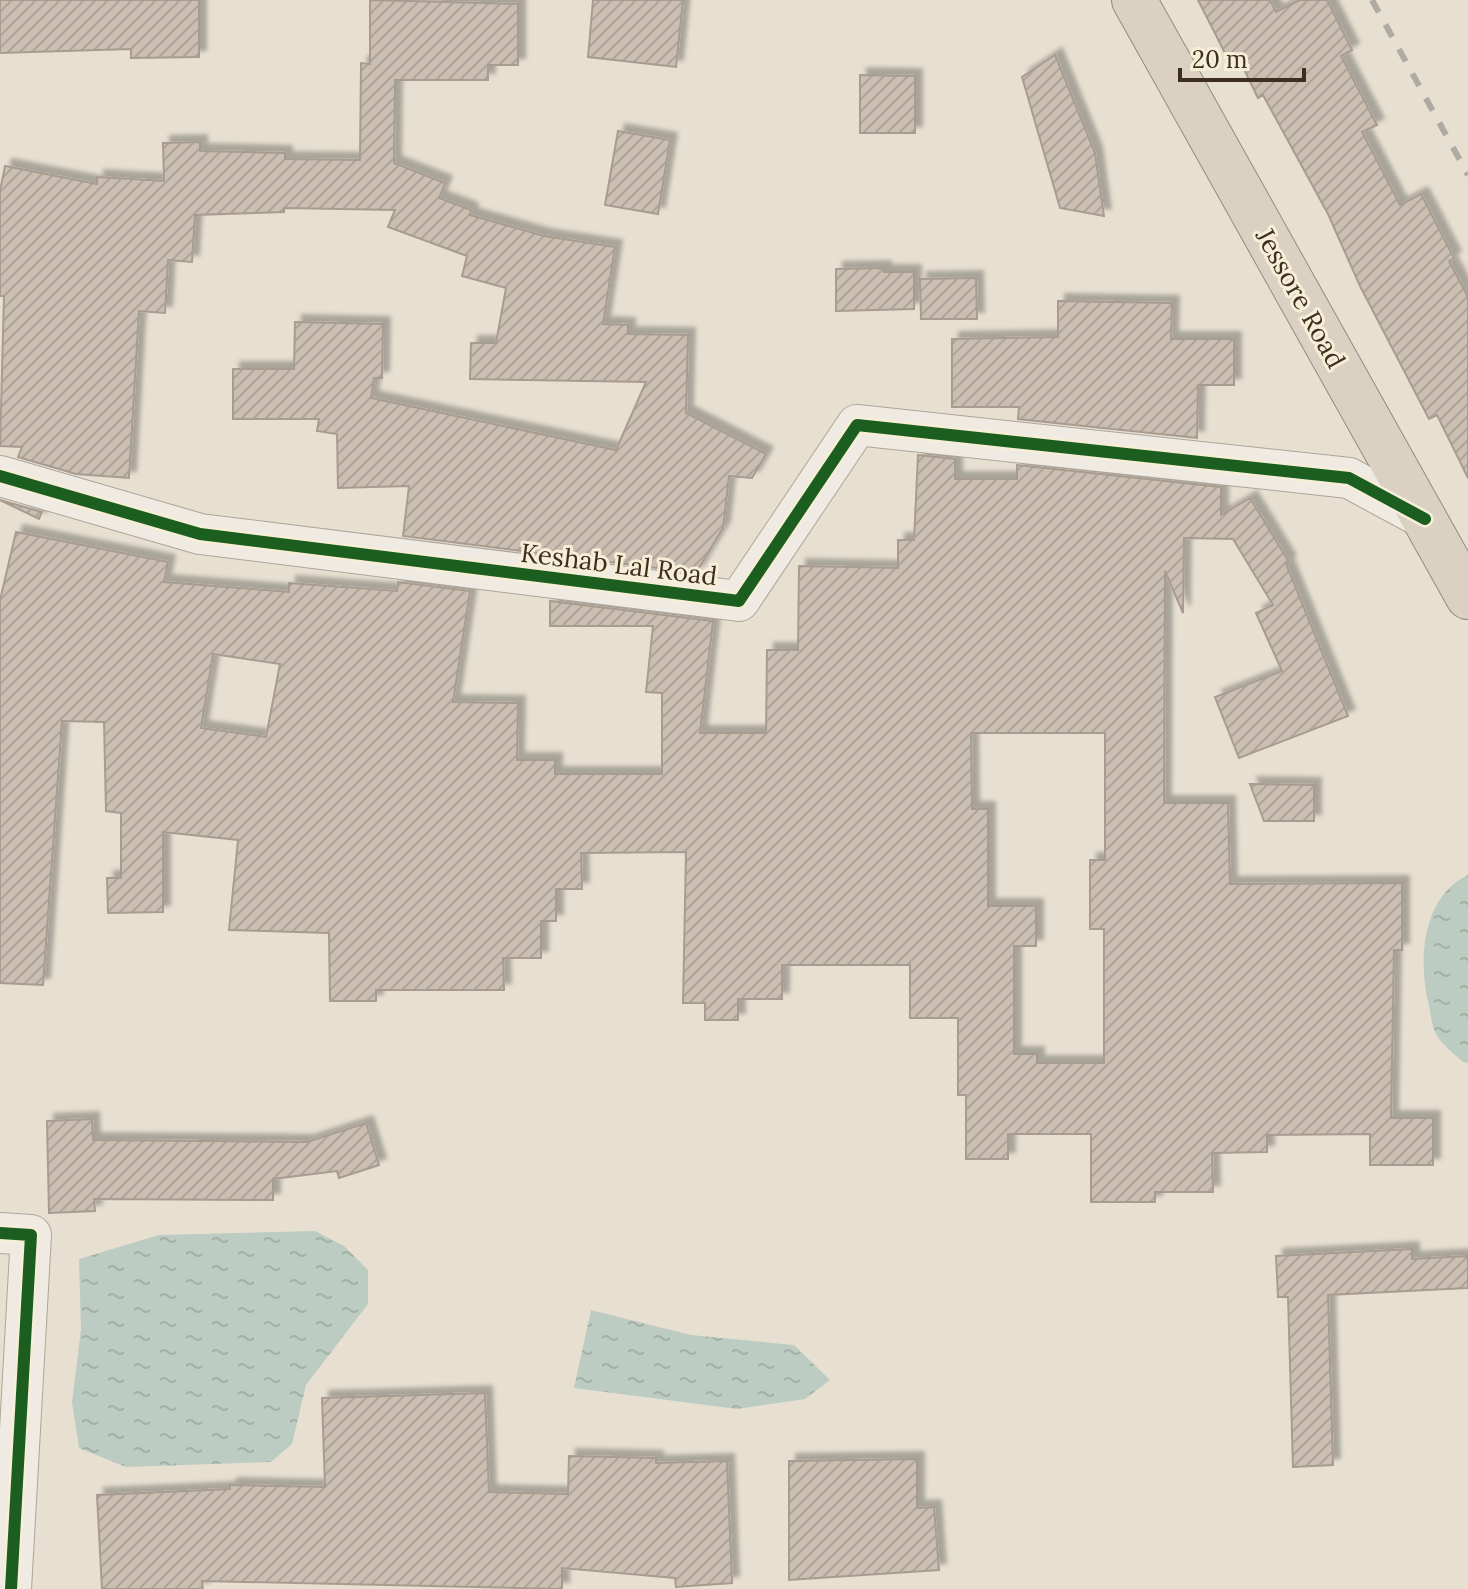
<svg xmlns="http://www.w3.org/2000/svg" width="1468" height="1589" viewBox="0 0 1468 1589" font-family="Lora,serif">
<defs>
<pattern id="water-ripples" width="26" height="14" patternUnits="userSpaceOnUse" patternTransform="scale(2)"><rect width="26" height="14" fill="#bcccc2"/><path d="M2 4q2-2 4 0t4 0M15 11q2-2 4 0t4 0" fill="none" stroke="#a2b0a6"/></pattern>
<pattern id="building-hatch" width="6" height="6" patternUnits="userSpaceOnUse" patternTransform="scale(2)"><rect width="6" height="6" fill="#cbbfb2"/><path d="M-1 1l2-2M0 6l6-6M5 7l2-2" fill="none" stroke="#afa499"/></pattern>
<filter id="shadow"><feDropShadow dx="7" dy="-7" stdDeviation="2" flood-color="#0004"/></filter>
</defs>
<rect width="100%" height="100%" fill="#e7e0d1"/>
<path fill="url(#water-ripples)" d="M 1468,875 L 1468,1063 L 1463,1062 C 1454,1054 1443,1045 1437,1036 C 1432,1028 1431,1015 1429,1006 C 1418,962 1421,897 1468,875 Z
M 315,1231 L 344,1246 L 368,1270 L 368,1304 L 306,1385 L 292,1444 L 271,1462 L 126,1467 L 79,1448 L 72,1402 L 81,1329 L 79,1259 L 159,1235 Z
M 591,1310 L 691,1335 L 794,1345 L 830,1380 L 805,1399 L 737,1409 L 574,1388 Z"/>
<path fill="url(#building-hatch)" stroke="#a89c90" stroke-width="2" fill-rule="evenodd" filter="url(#shadow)" d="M 0,0 L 199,0 L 199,57 L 131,58 L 131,49 L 0,53 Z
M 370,0 L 518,4 L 518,65 L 488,65 L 488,80 L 395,80 L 394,163 L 445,183 L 439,198 L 471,210 L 470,215 L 544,236 L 615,247 L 603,324 L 628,325 L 628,334 L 688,335 L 686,413 L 766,454 L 752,478 L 729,476 L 723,528 L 696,573 L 403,536 L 409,486 L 338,488 L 337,434 L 317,431 L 319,419 L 233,419 L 233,369 L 294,369 L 295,322 L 383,324 L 382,378 L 374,378 L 371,398 L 616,450 L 646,382 L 470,379 L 471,343 L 496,343 L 506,288 L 462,276 L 467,256 L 388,227 L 395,210 L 284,208 L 284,212 L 195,215 L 192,262 L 168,260 L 165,313 L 139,311 L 129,478 L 76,474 L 18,457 L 22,447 L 0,446 L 4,296 L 0,296 L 0,191 L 5,166 L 97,184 L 97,177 L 164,181 L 163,143 L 200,142 L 200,151 L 285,153 L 285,159 L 360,160 L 361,63 L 370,64 Z
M 593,0 L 683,0 L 676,67 L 588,57 Z
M 1198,0 L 1270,0 L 1276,12 L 1300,0 L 1327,0 L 1352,50 L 1341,56 L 1377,125 L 1362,132 L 1400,205 L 1421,194 L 1454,258 L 1449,261 L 1468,297 L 1468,478 L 1437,415 L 1429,419 L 1360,286 L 1328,214 L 1263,95 L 1258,98 L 1237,55 L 1228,59 Z
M 1055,55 L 1095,153 L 1104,216 L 1060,208 L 1022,77 Z
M 860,75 L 915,76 L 915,133 L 860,133 Z
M 618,131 L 670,140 L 658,214 L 605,205 Z
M 884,268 L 884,272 L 914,272 L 914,309 L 836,311 L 836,269 Z
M 976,278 L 977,319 L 921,319 L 920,279 Z
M 1058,301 L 1172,303 L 1171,339 L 1234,339 L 1234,385 L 1198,385 L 1197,438 L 1018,419 L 1019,407 L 952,407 L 952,339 L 1058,337 Z
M 918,455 L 955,459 L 955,479 L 1017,479 L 1017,465 L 1221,487 L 1221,515 L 1250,498 L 1289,562 L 1286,564 L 1348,716 L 1239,758 L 1215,697 L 1282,671 L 1256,613 L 1273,605 L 1233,539 L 1184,538 L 1183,613 L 1165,571 L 1164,803 L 1228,803 L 1230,884 L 1402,883 L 1402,950 L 1394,950 L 1391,1118 L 1433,1118 L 1433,1165 L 1370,1165 L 1370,1134 L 1267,1135 L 1267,1152 L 1212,1153 L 1213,1192 L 1155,1192 L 1155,1202 L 1091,1202 L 1091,1134 L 1008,1134 L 1008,1159 L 966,1159 L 966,1095 L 958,1095 L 958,1018 L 910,1018 L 910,965 L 782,965 L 782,999 L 738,999 L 738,1020 L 705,1020 L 705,1003 L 683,1003 L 686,852 L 581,853 L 582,889 L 556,889 L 556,921 L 541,921 L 541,958 L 503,958 L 504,990 L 376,990 L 376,1001 L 330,1001 L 329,933 L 229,930 L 238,840 L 163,832 L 163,912 L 108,913 L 107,878 L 121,878 L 121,813 L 106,811 L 104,722 L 62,721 L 43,985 L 0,983 L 0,600 L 16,532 L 168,562 L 164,582 L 289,592 L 289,583 L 397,591 L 398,582 L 470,591 L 453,702 L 518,703 L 517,760 L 555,760 L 555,774 L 662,774 L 662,693 L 646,692 L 653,626 L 550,626 L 550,601 L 713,621 L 700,733 L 766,733 L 767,650 L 798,650 L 799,566 L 898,568 L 898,540 L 914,540 ZM 213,654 L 280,664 L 266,737 L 201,728 ZM 971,733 L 1105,733 L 1105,860 L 1090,860 L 1090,929 L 1104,929 L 1104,1063 L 1037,1063 L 1037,1054 L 1014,1054 L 1014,946 L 1036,946 L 1036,906 L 988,906 L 988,809 L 972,809 Z
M 0,500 L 42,512 L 39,519 Z
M 1250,784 L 1314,785 L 1314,821 L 1264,821 Z
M 92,1119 L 93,1140 L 307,1142 L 366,1123 L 379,1165 L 339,1178 L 337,1171 L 273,1179 L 273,1200 L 94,1199 L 95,1211 L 49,1213 L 47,1121 Z
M 1412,1249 L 1412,1259 L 1468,1256 L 1468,1288 L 1328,1295 L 1333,1465 L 1293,1467 L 1288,1297 L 1278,1297 L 1276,1256 Z
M 485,1393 L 489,1492 L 568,1494 L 569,1456 L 656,1458 L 656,1463 L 727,1461 L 732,1583 L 676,1587 L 675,1578 L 562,1568 L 562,1589 L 202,1581 L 203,1589 L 102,1589 L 97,1495 L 230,1489 L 230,1485 L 325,1487 L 322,1398 Z
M 917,1459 L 917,1508 L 934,1507 L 939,1570 L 789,1580 L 789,1461 Z"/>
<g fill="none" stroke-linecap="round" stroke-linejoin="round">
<defs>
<path id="street" d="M 0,476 L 200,534 L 739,601 L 857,425 L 1349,478 L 1425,519
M 0,1233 L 31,1235 L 11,1589"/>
<path id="highway" d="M 1134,0 L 1468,597"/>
</defs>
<use href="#street" stroke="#ada599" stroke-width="42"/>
<use href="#highway" stroke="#928b80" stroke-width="46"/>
<use href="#street" stroke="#efebe3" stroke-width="40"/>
<use href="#highway" stroke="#dad1c2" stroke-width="44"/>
<path stroke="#afaaa2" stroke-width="6" stroke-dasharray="14 14" stroke-linecap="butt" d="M 1372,0 L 1468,175"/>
<defs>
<path id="cycleway" d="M 0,476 L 200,534 L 739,601 L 857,425 L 1349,478 L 1425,519
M 0,1233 L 31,1235 L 11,1589"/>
</defs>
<use href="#cycleway" stroke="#f7eed8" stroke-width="17"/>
<use href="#cycleway" stroke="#1b5e20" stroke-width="12"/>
</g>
<g text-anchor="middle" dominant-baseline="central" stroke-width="6" stroke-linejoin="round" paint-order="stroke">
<g font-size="26" fill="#3d2e20" stroke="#f7eed8">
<text transform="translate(1301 298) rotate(61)">Jessore Road</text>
<text transform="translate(619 564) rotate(7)">Keshab Lal Road</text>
</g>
</g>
<path d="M1180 68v12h124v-12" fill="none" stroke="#3d2e20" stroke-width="4"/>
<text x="1192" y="68" font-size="24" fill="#3d2e20" stroke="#f7eed8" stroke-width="6" paint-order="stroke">20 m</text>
</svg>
